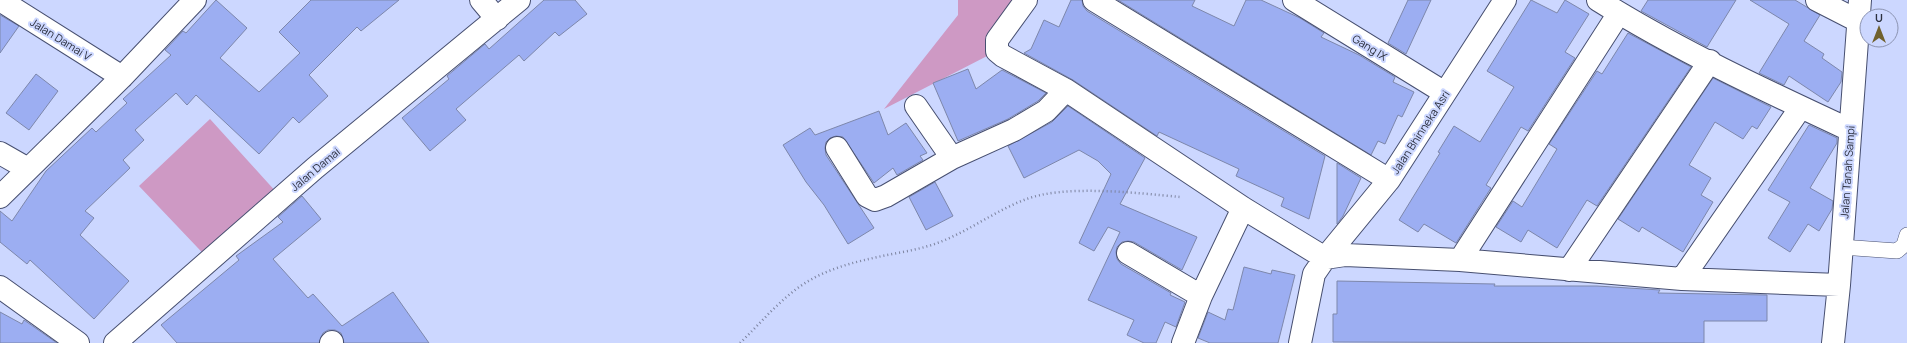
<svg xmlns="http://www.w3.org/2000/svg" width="1907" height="343" viewBox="0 0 1907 343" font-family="Manrope,sans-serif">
<rect width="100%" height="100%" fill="#ccd7ff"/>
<path fill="#ce99c4" d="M 958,0 L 1024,0 L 991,54 L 884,109 L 958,15 Z
M 210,119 L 287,204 L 216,267 L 139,186 Z"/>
<path fill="#9caef2" stroke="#7d87ab" d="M 216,0 L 247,28 L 220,58 L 259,92 L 300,53 L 279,32 L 311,0 L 399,0 L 361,31 L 357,27 L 309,75 L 328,96 L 299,123 L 293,117 L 259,154 L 196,95 L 187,105 L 176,93 L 135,130 L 144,140 L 123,160 L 130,168 L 85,211 L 94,218 L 80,235 L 129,281 L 94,319 L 30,260 L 27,264 L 0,242 L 0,211 L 12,221 L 46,171 L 92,128 L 96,132 L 127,103 L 123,99 L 171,55 L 165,50 L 183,31 L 186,33 Z
M 544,0 L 575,0 L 587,14 L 559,36 L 555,32 L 524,61 L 519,55 L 456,109 L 466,120 L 430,151 L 402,118 L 449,79 L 447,76 L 485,44 L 489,49 Z
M 1071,0 L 1082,0 L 1083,6 L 1087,11 L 1325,156 L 1309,219 L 1281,206 L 1284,198 L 1236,176 L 1239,169 L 1159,132 L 1157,136 L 1073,80 L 1024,53 L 1031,49 L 1044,20 L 1059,27 Z
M 1118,0 L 1195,0 L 1192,6 L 1234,26 L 1246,0 L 1261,0 L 1300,18 L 1324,33 L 1321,37 L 1359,55 L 1395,77 L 1393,82 L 1414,92 L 1402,117 L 1398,115 L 1385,144 L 1378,141 L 1371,155 Z
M 1408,0 L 1431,0 L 1406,54 L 1388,43 Z
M 1531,0 L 1557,13 L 1565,0 L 1589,14 L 1565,52 L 1575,58 L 1528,131 L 1521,127 L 1486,185 L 1491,188 L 1456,243 L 1424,224 L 1418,232 L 1399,220 L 1440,153 L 1438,152 L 1454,126 L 1480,142 L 1514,87 L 1487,71 Z
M 1648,0 L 1736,0 L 1707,47 L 1641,11 Z
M 1750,0 L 1795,0 L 1820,15 L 1804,41 L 1824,54 L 1822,58 L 1842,72 L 1841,82 L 1828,102 L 1789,76 L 1784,85 L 1759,73 L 1789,24 Z
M 0,15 L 19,26 L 0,53 Z
M 1628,33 L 1691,67 L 1597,206 L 1587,200 L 1557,248 L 1528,230 L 1521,242 L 1496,227 L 1513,201 L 1522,207 L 1557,149 L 1549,144 L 1597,71 L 1602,74 Z
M 968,69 L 976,89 L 1002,70 L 1046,93 L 1038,101 L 1008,119 L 958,141 L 933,83 Z
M 36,74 L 58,91 L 29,130 L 6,113 Z
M 1713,78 L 1771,107 L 1757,129 L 1752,126 L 1743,139 L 1715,122 L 1689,165 L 1711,178 L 1701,195 L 1713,202 L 1683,252 L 1642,227 L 1639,232 L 1618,219 Z
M 1068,106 L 1145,158 L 1120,204 L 1197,237 L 1182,270 L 1134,242 L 1128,241 L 1122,242 L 1117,247 L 1116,252 L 1117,259 L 1121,264 L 1171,293 L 1170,295 L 1185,302 L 1176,327 L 1165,322 L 1156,343 L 1144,343 L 1127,335 L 1134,320 L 1088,300 L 1120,232 L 1108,227 L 1094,251 L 1079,243 L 1111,174 L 1098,161 L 1079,150 L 1024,178 L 1008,146 L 1052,122 Z
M 879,111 L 888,135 L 906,123 L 927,153 L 920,156 L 923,160 L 897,175 L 893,168 L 874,183 L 843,137 L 836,136 L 830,138 L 826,142 L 825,148 L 826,155 L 874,228 L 848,244 L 824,205 L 806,182 L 783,145 L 810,128 L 815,135 Z
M 1809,125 L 1837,138 L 1837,143 L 1810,188 L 1833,201 L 1832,209 L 1819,231 L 1808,224 L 1790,252 L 1768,238 L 1790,202 L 1768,190 Z
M 1337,163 L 1361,178 L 1343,216 L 1337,224 Z
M 935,182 L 953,216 L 926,230 L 909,197 Z
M 302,196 L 321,219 L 273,259 L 308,298 L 313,294 L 342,326 L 393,292 L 429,343 L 344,343 L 341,333 L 335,330 L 328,330 L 323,333 L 319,343 L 177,343 L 161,325 L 239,260 L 236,256 L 283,222 L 278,217 Z
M 1244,267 L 1271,274 L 1272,270 L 1295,275 L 1278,343 L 1210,343 L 1198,338 L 1208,312 L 1225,320 L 1228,309 L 1233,310 Z
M 1337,281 L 1495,284 L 1494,286 L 1597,286 L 1660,290 L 1658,293 L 1767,295 L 1767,321 L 1704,321 L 1704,343 L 1333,342 L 1333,314 L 1337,314 Z
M 0,312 L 22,324 L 24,320 L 57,343 L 0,343 Z"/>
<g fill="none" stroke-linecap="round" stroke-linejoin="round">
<defs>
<path id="service" d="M 1841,247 L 1897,251 L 1904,245 L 1907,235"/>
<path id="minor" d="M 0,0 L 122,77
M 481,0 L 497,19
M 1026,0 L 997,40 L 997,51 L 1003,56 L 1066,90 L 1243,208 L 1325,258 L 1345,255 L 1460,260 L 1682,279 L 1839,285
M 1094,0 L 1389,180
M 1294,0 L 1445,93
M 1598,0 C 1676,49 1766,91 1850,130
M 1817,0 L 1858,21
M 916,106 L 952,158
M 837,148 L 867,196 L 875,200 L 886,196 L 952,158 L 1014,130 L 1046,111 L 1066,90
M 0,153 L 28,169
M 0,197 L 122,77 L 195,0
M 1128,253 L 1201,296
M 1460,260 L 1619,13
M 1569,270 L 1710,61
M 1682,279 L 1801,107
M 0,287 L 78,343
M 115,343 L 315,168 L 519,0
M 331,343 L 332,342
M 1183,343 L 1201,296 L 1243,208
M 1300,343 L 1314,274 L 1325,258 L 1389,180 L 1505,0
M 1833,343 L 1839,285 L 1860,0"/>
</defs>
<use href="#service" stroke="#474f70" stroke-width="16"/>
<use href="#minor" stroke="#474f70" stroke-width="24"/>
<path stroke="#7d84a0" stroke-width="2.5" stroke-dasharray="1 3" stroke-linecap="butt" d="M 740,343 C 763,321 784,294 812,279 C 830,269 851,263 869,259 C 893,253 917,251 940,242 C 969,231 995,211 1024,200 C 1063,184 1137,193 1180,197"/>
<use href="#service" stroke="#fff" stroke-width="15"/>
<use href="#minor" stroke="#fff" stroke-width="22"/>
</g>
<g text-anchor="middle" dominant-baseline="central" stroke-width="4" stroke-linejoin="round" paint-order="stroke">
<g font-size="11" fill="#2c303f" stroke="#ccd7ff">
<text transform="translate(61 39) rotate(32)">Jalan Damai V</text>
<text transform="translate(1370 47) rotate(32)">Gang IX</text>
<text transform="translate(1420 132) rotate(-57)">Jalan Bhinneka Asri</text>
<text transform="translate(315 169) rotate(-40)">Jalan Damai</text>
<text transform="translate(1847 172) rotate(-86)">Jalan Tanah Sampi</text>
</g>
</g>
<g transform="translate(1879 28)"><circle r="19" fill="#ccd7ff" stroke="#8c94b2"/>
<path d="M0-3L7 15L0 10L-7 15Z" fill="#70612e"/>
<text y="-6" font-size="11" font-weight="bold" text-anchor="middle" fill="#2c303f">U</text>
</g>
</svg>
